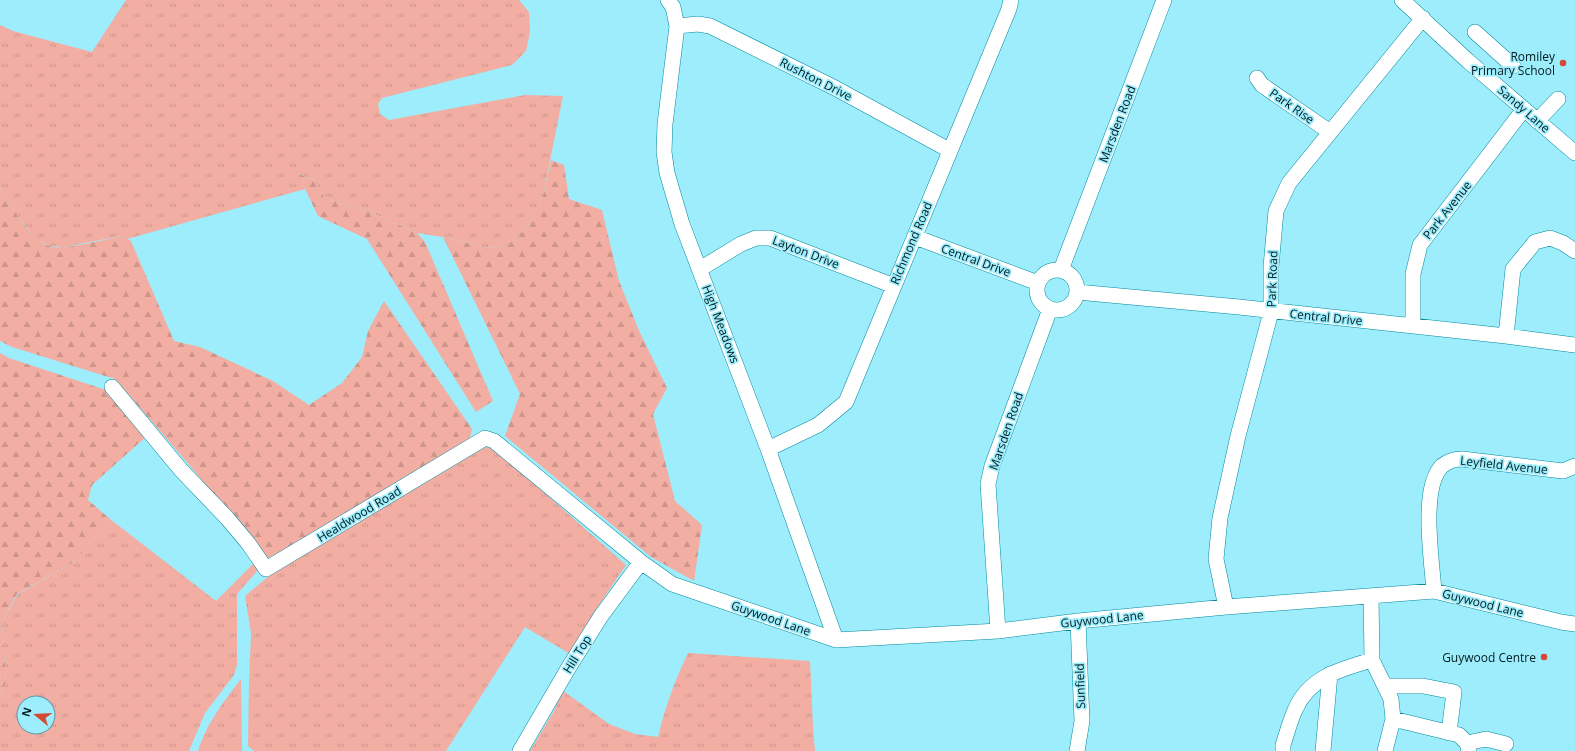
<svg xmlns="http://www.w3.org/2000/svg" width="1575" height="751" viewBox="0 0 1575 751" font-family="'Open Sans',sans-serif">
<defs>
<pattern id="grass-tufts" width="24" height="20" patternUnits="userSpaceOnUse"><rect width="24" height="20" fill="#f2aea2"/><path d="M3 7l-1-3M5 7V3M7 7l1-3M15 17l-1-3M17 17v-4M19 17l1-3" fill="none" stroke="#ce958b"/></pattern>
<pattern id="forest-firs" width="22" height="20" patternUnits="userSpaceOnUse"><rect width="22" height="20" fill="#f2aea2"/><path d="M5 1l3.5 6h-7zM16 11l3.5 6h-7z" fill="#ce958b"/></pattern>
</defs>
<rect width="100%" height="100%" fill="#9dedfc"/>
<path fill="url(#grass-tufts)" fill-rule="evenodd" d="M 126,0 L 519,0 L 529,12 L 530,32 L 526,51 L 512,65 L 382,98 L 378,104 L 380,114 L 389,120 L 525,95 L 563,96 L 543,196 L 526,229 L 507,245 L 487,248 L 443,237 L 417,233 L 379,216 L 324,197 L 313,179 L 299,174 L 305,189 L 127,239 L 121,236 L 64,247 L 49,246 L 36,239 L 16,214 L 0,187 L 0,25 L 13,31 L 92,52 Z
M 484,446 L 496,450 L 626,565 L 593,614 L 570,654 L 525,627 L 446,751 L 254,751 L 248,746 L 249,681 L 251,633 L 245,596 L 275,571 Z
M 110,519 L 216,601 L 254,563 L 258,570 L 237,594 L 237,665 L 234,675 L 205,713 L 189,751 L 0,751 L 0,696 L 6,682 L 2,622 L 18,594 L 74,562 ZM 24,703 L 48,703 L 48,727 L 24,727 Z
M 688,653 L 810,661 L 813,727 L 815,751 L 530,751 L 555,709 L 562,690 L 609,724 L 635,734 L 658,737 C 665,707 675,680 688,653 Z
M 241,679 L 242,751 L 198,751 C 206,724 224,701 241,679 Z"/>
<path fill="url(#forest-firs)" d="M 551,160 L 564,165 L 569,199 L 602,210 L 619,281 L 640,333 L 667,388 L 653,414 L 675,501 L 702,525 L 694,581 L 651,557 L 505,436 L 520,394 L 443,237 L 487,248 L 507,245 L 526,229 L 543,196 Z
M 298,174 L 313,179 L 324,197 L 379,216 L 417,233 L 425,242 L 493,401 L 476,412 L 367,239 L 318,216 Z
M 0,187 C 11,205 28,238 49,246 C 62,251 106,239 122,236 L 131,241 L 174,341 L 200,347 L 273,381 L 309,405 L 342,383 L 362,357 L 368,331 L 384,301 L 472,429 L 469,442 L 267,561 L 191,467 L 115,379 L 12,347 L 0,341 Z
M 0,353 L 9,358 L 106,390 L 148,435 L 92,485 L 88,500 L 110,519 L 74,562 L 17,594 L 2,622 L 6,682 L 0,696 Z"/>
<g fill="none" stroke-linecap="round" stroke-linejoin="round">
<defs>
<path id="minor" d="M 668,0 L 673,7 L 677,26 L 665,124 L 664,152 L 667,173 L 682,224 L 768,449 L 836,640
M 1402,0 L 1468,61 L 1575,153
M 677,26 L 698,24 L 710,26 L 835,88 L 949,150
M 1475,32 L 1513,66
M 1257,78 L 1262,85 L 1330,132
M 1537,121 L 1558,99
M 915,237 L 1038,283
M 700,269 L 741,244 L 756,238 L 770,238 L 894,286
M1037 290a20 20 0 1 1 40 0a20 20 0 1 1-40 0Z
M 1061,270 L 1164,0
M 1077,292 L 1239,307 L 1506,336 L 1575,345
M 1413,326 L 1413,274 L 1420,245 L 1524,109
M 1506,336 L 1513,269 L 1535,242 L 1550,238 L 1563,243 L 1575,251
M 112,387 L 181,470 L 227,518 L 248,543 L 266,569 L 485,438 L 494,441 L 641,562 L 672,584 L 836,640 L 998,631 L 1078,621 L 1226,607 L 1434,591 L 1561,622 L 1575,624
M 768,449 L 818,425 L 846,402 L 1009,9 L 1011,0
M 1434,591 C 1432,562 1420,487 1442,466 C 1448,461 1455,459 1462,459 L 1563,471 L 1575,466
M 1371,596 L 1372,660 L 1391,699 L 1393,719 L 1459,735 L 1467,743 L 1469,751
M 1226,607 L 1216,559 L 1220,518 L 1238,436 L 1271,312 L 1271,267 L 1276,211 L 1289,183 L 1423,18
M 998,631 L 988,484 L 992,466 L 1050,309
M 1385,686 L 1423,686 L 1454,692 L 1449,733
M 1467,743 L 1486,739 L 1506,744
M 520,751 L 569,667 L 601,616 L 641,562
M 1077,751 L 1082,721 L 1078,621
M 1283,751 L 1283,745 C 1287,733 1290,721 1295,710 C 1309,677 1341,669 1372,660
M 1323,751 L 1330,674
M 1385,751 L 1393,719"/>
</defs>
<use href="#minor" stroke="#018a9c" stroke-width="16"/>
<use href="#minor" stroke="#fff" stroke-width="15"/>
</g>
<g fill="#d54834" stroke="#9dedfc" stroke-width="1.5">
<circle cx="1563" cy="63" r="4"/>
<circle cx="1544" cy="657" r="4"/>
</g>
<g text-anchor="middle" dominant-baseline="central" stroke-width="3.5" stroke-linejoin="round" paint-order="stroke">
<g font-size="12" fill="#041b1f" stroke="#9dedfc" text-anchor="end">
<text x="1555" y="56">Romiley<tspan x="1555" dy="14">Primary School</tspan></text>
<text x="1536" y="657">Guywood Centre</text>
</g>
<g font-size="12" fill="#041b1f" stroke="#9dedfc">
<text transform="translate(816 79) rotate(27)">Rushton Drive</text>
<text transform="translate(1292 106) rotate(35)">Park Rise</text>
<text transform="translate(1524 109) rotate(41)">Sandy Lane</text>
<text transform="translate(1117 124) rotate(-69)">Marsden Road</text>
<text transform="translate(1447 210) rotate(-52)">Park Avenue</text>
<text transform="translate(911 243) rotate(-67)">Richmond Road</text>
<text transform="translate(806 252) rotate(21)">Layton Drive</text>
<text transform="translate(976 260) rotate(20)">Central Drive</text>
<text transform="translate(1272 279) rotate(-88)">Park Road</text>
<text transform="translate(1326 317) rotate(6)">Central Drive</text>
<text transform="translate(721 324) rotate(69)">High Meadows</text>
<text transform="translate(1006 431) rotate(-71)">Marsden Road</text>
<text transform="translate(1504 465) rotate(6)">Leyfield Avenue</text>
<text transform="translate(359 514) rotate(-31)">Healdwood Road</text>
<text transform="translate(1483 603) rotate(14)">Guywood Lane</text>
<text transform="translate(771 618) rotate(19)">Guywood Lane</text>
<text transform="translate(1102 619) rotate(-6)">Guywood Lane</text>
<text transform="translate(577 654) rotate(-58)">Hill Top</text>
<text transform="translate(1080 686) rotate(-92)">Sunfield</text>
</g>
</g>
<g transform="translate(36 715) rotate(288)"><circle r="19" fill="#9dedfc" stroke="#6099a4"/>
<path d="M0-3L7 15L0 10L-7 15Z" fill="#d54834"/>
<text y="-6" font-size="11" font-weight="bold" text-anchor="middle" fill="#041b1f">N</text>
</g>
</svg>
